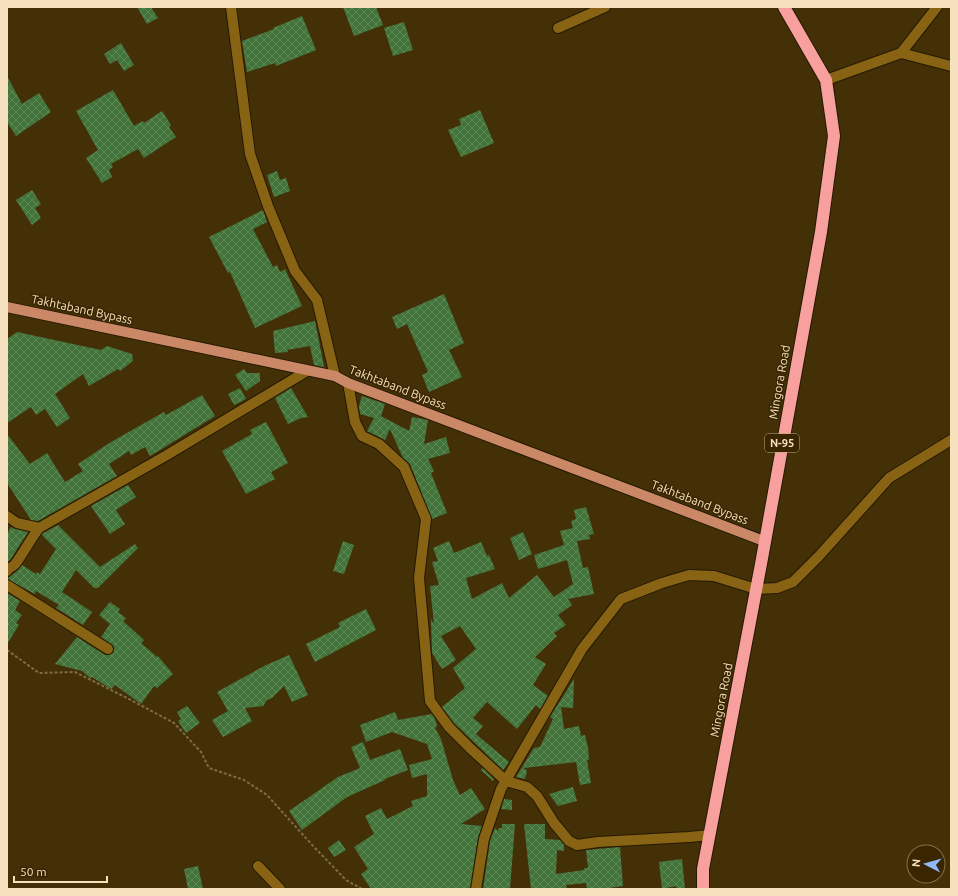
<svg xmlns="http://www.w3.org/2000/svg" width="958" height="896" viewBox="0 0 958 896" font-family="Ubuntu,sans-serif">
<defs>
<pattern id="building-cross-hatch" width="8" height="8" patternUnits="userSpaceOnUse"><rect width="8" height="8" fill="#42733b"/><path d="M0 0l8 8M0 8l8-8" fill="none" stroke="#5e8756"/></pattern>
</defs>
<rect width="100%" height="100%" fill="#433007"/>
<path fill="url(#building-cross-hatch)" d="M 137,7 L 151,7 L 158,18 L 147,24 Z
M 343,7 L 376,7 L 383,25 L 354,36 Z
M 302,16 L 316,50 L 276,66 L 275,63 L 247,72 L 242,41 L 274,29 L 273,28 Z
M 404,22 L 413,50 L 393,56 L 384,28 Z
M 121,43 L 134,65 L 124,71 L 117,60 L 110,64 L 104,54 Z
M 7,76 L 22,104 L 39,93 L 51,112 L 16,136 L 7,122 Z
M 113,90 L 134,126 L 143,121 L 144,123 L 162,111 L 171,125 L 169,127 L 176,137 L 144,158 L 138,149 L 111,164 L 113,167 L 109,170 L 112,177 L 102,183 L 86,158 L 98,150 L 76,111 Z
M 480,110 L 494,143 L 461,157 L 448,130 L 461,125 L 459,119 Z
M 277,171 L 280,180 L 286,178 L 290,191 L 274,197 L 267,175 Z
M 32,190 L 41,204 L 35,208 L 41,218 L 32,225 L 16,200 Z
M 263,210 L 267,222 L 253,229 L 273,267 L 277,265 L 280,272 L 285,269 L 302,306 L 255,328 L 230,272 L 228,273 L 209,237 Z
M 444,294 L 464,343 L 449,350 L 462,377 L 429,392 L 422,375 L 428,372 L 407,324 L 397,329 L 392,317 Z
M 315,321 L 324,367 L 314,365 L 310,346 L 287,350 L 288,352 L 275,353 L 273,331 Z
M 17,332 L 101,350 L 107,346 L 132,354 L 133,361 L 120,371 L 118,369 L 89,386 L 83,374 L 55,394 L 70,418 L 57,427 L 45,409 L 36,415 L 31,407 L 7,423 L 7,339 Z
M 244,369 L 247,373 L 260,373 L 260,381 L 246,391 L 235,375 Z
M 240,388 L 246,399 L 234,405 L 228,394 Z
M 291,388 L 308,417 L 301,418 L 288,424 L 275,398 Z
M 202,395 L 215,416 L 150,456 L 145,447 L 131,455 L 129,451 L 109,464 L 117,476 L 38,521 L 31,520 L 7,483 L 7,434 L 30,464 L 47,453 L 65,482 L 83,471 L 78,464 L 111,442 L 164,412 L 166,415 Z
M 362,396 L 385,404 L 381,416 L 409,431 L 412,417 L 428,420 L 424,444 L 446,437 L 450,453 L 428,459 L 434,471 L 431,473 L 447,513 L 432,519 L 410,464 L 403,458 L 390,429 L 385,440 L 367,431 L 374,418 L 360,414 L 359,406 Z
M 266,422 L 288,463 L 271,472 L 275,479 L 246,494 L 222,451 L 252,434 L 250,430 Z
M 128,485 L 136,497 L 116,510 L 125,524 L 110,534 L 91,506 Z
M 586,507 L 594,534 L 589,535 L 590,539 L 577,541 L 583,568 L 588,567 L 594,594 L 568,599 L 572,605 L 558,615 L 566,625 L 554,633 L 557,636 L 535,657 L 546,664 L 533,685 L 548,696 L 540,709 L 536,705 L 517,729 L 487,702 L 473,718 L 483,726 L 476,734 L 509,762 L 503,770 L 454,723 L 442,707 L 465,688 L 453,668 L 476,649 L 460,626 L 441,636 L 456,660 L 442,669 L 432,653 L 431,619 L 434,624 L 430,586 L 439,585 L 432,562 L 438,561 L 433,548 L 449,541 L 454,553 L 481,542 L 487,556 L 489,555 L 495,569 L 466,578 L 472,599 L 502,583 L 509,598 L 537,575 L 554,597 L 573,584 L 567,560 L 538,569 L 534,555 L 564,545 L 560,531 L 573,528 L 571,521 L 576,519 L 574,510 Z
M 58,525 L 100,567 L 135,544 L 138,548 L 98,588 L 94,588 L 76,570 L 62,592 L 92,612 L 83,625 L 56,608 L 59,605 L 36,591 L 35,594 L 7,579 L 18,570 L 22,565 L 36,574 L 37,572 L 40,574 L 56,549 L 42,535 L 43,533 Z
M 11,527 L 15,529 L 28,532 L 10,560 L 7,562 L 7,534 Z
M 523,532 L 532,554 L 519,560 L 510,538 Z
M 343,541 L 354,545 L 344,574 L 333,571 Z
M 7,593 L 20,601 L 15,610 L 22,615 L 16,623 L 19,625 L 7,644 Z
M 110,602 L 120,609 L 118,612 L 126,618 L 123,621 L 144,640 L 141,643 L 157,657 L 158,656 L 173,674 L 157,688 L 154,686 L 141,704 L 115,685 L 111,689 L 92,677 L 90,678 L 82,671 L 55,664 L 77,637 L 105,655 L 108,655 L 113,653 L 114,650 L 114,646 L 101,637 L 110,624 L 99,615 Z
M 366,609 L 376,630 L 315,662 L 306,644 L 340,627 L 338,623 Z
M 289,655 L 308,695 L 292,702 L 284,686 L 272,698 L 267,700 L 263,706 L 245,708 L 252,721 L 223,737 L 212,720 L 228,711 L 217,692 L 264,666 Z
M 574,679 L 573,708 L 561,707 L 564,729 L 579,726 L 581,736 L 585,735 L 588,748 L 589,760 L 587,760 L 591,783 L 580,785 L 576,762 L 524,768 L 527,771 L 525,779 L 516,777 L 534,748 L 540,747 L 553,719 L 550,717 Z
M 187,706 L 200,723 L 186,733 L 178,721 L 181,719 L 177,712 Z
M 395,712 L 398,720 L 432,714 L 435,719 L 437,726 L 435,728 L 441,739 L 453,780 L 460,795 L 471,788 L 485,809 L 461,824 L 482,826 L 478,838 L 470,889 L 371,889 L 361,874 L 368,869 L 354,847 L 374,834 L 365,816 L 381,808 L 387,819 L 413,806 L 411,801 L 427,796 L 427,774 L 412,778 L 409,765 L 432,759 L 427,744 L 392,732 L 366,742 L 360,725 Z
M 363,742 L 370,760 L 400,749 L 408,770 L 385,779 L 385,780 L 347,797 L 302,830 L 289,811 L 338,777 L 360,768 L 351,747 Z
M 483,768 L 494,779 L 493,781 L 481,770 Z
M 573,787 L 577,801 L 558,806 L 549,794 Z
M 504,799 L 512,800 L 512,810 L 501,809 Z
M 502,824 L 515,824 L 510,889 L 483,889 L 490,841 L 495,828 L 498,831 L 499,828 L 502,828 Z
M 524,824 L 545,824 L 545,839 L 560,840 L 564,845 L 564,851 L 557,850 L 556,874 L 584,870 L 584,868 L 588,868 L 586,850 L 620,847 L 623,886 L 603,889 L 587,889 L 586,883 L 566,885 L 567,889 L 531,889 Z
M 339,840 L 346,850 L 334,857 L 328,848 Z
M 682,859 L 685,889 L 677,889 L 676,886 L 662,889 L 659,862 Z
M 198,866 L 203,889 L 188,889 L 184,869 Z"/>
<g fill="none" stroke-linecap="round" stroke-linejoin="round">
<defs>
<path id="minor" d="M 231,7 L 250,154 L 268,206 L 295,271 L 317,300 L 335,376
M 558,28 L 605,7
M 901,53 L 951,66
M 826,80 L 901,53 L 937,7
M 348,383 L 355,422 L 362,436 L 379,444 L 404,467 L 426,519 L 419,578 L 430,701 L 449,727 L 471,749 L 506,781 L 527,787 L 537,796 L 554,823 L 569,841 L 577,845 L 598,842 L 689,837 L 710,835
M 7,516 L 17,523 L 39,528 L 167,455 L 307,371
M 7,571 C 9,567 14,567 16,563 C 24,552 30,540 39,528
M 7,585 L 108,649
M 258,866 L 280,889
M 476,889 L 484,839 L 501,789 L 582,649 L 621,599 L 662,583 L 689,575 L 714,576 L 756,589 L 777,588 L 793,582 L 819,556 L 889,478 L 951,440"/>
<path id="major" d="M 7,307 L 335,376 L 348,383 L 764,541"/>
<path id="highway" d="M 703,889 L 703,869 L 761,564 L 821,232 L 834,136 L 826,80 L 784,7"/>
</defs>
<use href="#minor" stroke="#251903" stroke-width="12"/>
<use href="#major" stroke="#251903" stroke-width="12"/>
<use href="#highway" stroke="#251903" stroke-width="14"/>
<path stroke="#806c45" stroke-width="2" stroke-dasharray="3 2" stroke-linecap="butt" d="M 7,650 L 39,673 L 75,672 L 127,698 L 174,723 L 201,752 L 209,768 L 244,780 L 267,795 L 314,847 L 346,880 L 362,889"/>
<use href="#minor" stroke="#876313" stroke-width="10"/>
<use href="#major" stroke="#ca8866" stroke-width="10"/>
<use href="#highway" stroke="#f7a09d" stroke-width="12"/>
</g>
<g text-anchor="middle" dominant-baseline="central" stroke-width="3" stroke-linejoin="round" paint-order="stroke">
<rect fill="#392600" stroke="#bda985" stroke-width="1" x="765" y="434" width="34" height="18" rx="3"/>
<g font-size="11" font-weight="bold" fill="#f5e1be">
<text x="782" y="443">N-95</text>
</g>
<g font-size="12" fill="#f5e1be" stroke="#392600">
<text transform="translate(82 309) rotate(12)">Takhtaband Bypass</text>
<text transform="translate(779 382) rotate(-80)">Mingora Road</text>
<text transform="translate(398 387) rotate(21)">Takhtaband Bypass</text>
<text transform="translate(700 502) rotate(21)">Takhtaband Bypass</text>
<text transform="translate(721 700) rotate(-79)">Mingora Road</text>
</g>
</g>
<rect width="958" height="896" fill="none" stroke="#f5e1be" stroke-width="16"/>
<g transform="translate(926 864) rotate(276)"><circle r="19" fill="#392600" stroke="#84714c"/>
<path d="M0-3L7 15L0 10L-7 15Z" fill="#91b8fd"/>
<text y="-6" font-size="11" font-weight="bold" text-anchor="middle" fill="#f5e1be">N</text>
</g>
<path d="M14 876v6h93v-6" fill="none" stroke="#f5e1be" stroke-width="2"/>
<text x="20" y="876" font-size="12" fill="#f5e1be" stroke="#392600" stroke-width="3" paint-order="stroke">50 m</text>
</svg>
